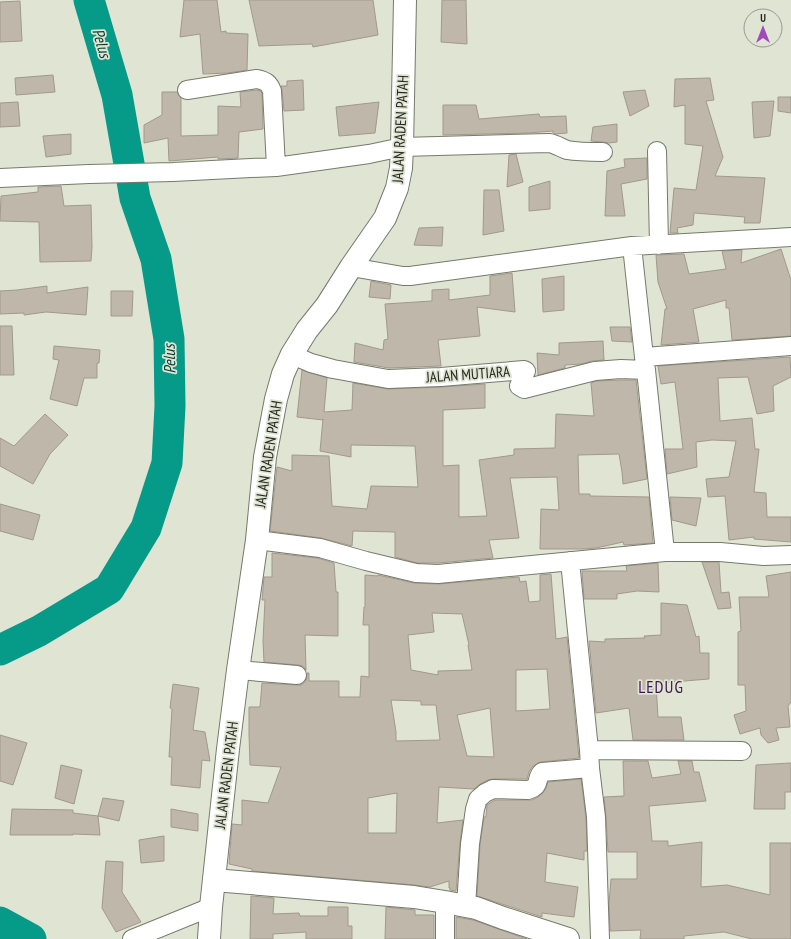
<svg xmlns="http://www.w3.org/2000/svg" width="791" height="939" viewBox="0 0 791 939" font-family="'PT Sans Narrow',sans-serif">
<rect width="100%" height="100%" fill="#e0e4d3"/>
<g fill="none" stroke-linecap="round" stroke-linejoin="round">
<path stroke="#069b88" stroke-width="31" d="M 0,650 L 39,631 L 109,589 L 146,528 L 167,463 L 170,406 L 169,339 L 156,259 L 135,198 L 117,95 L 89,0
M 0,922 L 31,939"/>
</g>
<path fill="#bfb7a9" stroke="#a1998b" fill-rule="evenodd" d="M 184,0 L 217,0 L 221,32 L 226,31 L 226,33 L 248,34 L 247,70 L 228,73 L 203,74 L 200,34 L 180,37 Z
M 249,0 L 373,0 L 378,35 L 313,47 L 312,44 L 259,46 Z
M 442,0 L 466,0 L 467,44 L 441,42 Z
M 20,1 L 22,41 L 0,42 L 0,2 Z
M 53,75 L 55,92 L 16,95 L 15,78 Z
M 710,78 L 714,100 L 706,101 L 723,157 L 715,176 L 765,178 L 760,223 L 744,223 L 745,217 L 694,213 L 693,225 L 677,228 L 678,233 L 670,233 L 674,188 L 696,190 L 703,146 L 685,144 L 685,105 L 674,107 L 675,79 Z
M 303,80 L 304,110 L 284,111 L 282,90 L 281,86 L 287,86 L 287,81 Z
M 257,90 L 260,91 L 262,93 L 263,129 L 239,132 L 238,158 L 218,159 L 218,157 L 169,161 L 168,138 L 144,143 L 144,125 L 162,115 L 162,92 L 177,92 L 179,96 L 181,98 L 181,136 L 218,135 L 218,106 L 241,107 L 240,92 Z
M 645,90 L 649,106 L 630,116 L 623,92 Z
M 778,97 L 791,97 L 791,113 L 778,111 Z
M 774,101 L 770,136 L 754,138 L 752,102 Z
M 18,102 L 20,126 L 0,127 L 0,103 Z
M 379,102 L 375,133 L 339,136 L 336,107 Z
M 443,105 L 476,105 L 479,119 L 539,114 L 540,117 L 566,116 L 567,133 L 556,134 L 553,133 L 553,131 L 528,133 L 443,135 Z
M 617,124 L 617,142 L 609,143 L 603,142 L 591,141 L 593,127 Z
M 71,134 L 71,154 L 46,157 L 43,136 Z
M 516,154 L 523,182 L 507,187 L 509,155 Z
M 647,158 L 647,179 L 621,184 L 625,216 L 605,216 L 607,171 L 625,167 L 624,159 Z
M 550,181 L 550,209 L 529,211 L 529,187 Z
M 61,186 L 64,206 L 91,205 L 92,247 L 91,261 L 40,262 L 39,222 L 0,221 L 1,196 L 38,192 L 38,187 Z
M 484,190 L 499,190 L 504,231 L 483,235 Z
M 443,227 L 442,246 L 414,245 L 419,228 Z
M 781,249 L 791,280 L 791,336 L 732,340 L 729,308 L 726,308 L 726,300 L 693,309 L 699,342 L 661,345 L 665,309 L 667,309 L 658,282 L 656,255 L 684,254 L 689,274 L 726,269 L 722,251 L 742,250 L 741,263 Z
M 512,273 L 515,312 L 477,307 L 480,336 L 438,340 L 441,366 L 389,368 L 354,362 L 355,343 L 383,350 L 384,340 L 388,339 L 385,304 L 432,301 L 432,290 L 449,289 L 449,300 L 490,295 L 490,276 Z
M 564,276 L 564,310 L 543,312 L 542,279 Z
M 371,281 L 391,285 L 390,299 L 369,297 Z
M 47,286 L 47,293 L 88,287 L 86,315 L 46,312 L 24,315 L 24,313 L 0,314 L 0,291 L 17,290 Z
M 111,291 L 133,291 L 132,316 L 111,316 Z
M 0,326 L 12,326 L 14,375 L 0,375 Z
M 610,327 L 630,327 L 632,342 L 612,341 Z
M 603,341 L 604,360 L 592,361 L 581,364 L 565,365 L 565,368 L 538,375 L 537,353 L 559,355 L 559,343 Z
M 54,346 L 100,350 L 99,363 L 97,363 L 97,378 L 84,378 L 77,406 L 50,399 L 59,360 L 53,359 Z
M 790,357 L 791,377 L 773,386 L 774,411 L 757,414 L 748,377 L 718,378 L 720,421 L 752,418 L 755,449 L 759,449 L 754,492 L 766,493 L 767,517 L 791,517 L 791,542 L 754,539 L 754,537 L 729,540 L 725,496 L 708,497 L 706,479 L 729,477 L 736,441 L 712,440 L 696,442 L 697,467 L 667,474 L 665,449 L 683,449 L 675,382 L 661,384 L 658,366 Z
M 302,370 L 327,378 L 324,412 L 352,410 L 353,383 L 388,389 L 442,387 L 485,384 L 485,408 L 443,410 L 443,466 L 459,465 L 459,517 L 487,516 L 479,460 L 514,455 L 514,449 L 555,448 L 556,414 L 594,416 L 591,383 L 597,381 L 621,380 L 636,380 L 647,479 L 623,484 L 622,472 L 619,454 L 578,455 L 579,494 L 590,494 L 590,496 L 649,497 L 653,543 L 624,545 L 623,542 L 596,548 L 583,549 L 540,549 L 541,509 L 559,510 L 557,477 L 510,478 L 519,538 L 489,540 L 493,558 L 438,563 L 417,563 L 395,557 L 395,532 L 353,531 L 352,546 L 321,538 L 270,531 L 277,467 L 292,471 L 292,455 L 329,456 L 332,506 L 367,509 L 371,486 L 418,487 L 415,446 L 351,445 L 351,457 L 320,451 L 323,419 L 323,420 L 297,417 Z
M 45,414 L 68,435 L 50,454 L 33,484 L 0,466 L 0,438 L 14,446 Z
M 670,497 L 701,498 L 696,526 L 672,520 Z
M 0,504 L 40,515 L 33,540 L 0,531 Z
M 272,553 L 318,558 L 334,563 L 336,592 L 338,592 L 338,636 L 305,635 L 306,670 L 303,666 L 298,665 L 264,662 L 263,641 L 265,600 L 262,600 L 264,577 L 272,577 Z
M 702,562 L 719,562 L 721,593 L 729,592 L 731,608 L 718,609 Z
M 658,563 L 659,592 L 637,591 L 617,594 L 617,599 L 584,599 L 582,571 L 627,571 L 626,566 Z
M 791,572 L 791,702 L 788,706 L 790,727 L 776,728 L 779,740 L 768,743 L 761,735 L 760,728 L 740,734 L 734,715 L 746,711 L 745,685 L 738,685 L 738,632 L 741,631 L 739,597 L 769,597 L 766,576 Z
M 551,574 L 556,639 L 567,637 L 579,758 L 541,762 L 535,765 L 532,767 L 529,772 L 527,779 L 493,779 L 488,780 L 480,784 L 474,789 L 439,787 L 437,823 L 463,820 L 460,843 L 456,891 L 450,890 L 450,888 L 449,888 L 449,881 L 430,887 L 415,885 L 252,871 L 252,869 L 229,864 L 232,824 L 242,825 L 242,800 L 268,803 L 281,767 L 250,765 L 249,734 L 249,707 L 260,707 L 262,683 L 296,685 L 301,685 L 306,681 L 307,676 L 307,673 L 309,673 L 309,681 L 339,681 L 339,697 L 360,697 L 361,676 L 369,677 L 369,625 L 363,625 L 364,607 L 365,607 L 365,575 L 378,576 L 378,575 L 414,583 L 438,584 L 519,577 L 520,582 L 526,581 L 529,602 L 540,601 L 540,575 ZM 432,613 L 462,614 L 469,645 L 468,645 L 472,670 L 438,671 L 438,675 L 411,670 L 408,635 L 434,632 ZM 547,669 L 550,709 L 516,711 L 516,670 ZM 391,700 L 421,701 L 421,705 L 436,705 L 440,740 L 396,741 L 396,732 ZM 490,708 L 494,757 L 467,756 L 457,715 ZM 397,793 L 396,833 L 368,833 L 368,798 Z
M 661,603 L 687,605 L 696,637 L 699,636 L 700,653 L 709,653 L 709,679 L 672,682 L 656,685 L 658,717 L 681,717 L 684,740 L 633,740 L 629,708 L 596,713 L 589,641 L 605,642 L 605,639 L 645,638 L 644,636 L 661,635 Z
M 173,684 L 199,688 L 193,730 L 205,732 L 210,761 L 202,760 L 200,788 L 171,785 L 172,757 L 169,757 L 172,709 L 170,708 Z
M 0,735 L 27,743 L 13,785 L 0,781 Z
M 623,761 L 648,761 L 652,778 L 681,774 L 678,761 L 692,761 L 694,772 L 699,772 L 706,801 L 649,806 L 652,841 L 668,841 L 668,846 L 702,842 L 701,887 L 727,885 L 770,895 L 770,843 L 791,843 L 791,939 L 752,939 L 724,932 L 684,936 L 684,939 L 640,939 L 641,930 L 610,931 L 609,904 L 611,879 L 637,879 L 637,852 L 608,852 L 606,817 L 604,797 L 624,796 Z
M 791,763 L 791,792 L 785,792 L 785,809 L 754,809 L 756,765 Z
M 61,765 L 82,770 L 74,804 L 55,798 Z
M 581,779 L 586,818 L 587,851 L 584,851 L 584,860 L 547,853 L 545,882 L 578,887 L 574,917 L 542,913 L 542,917 L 477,896 L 480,845 L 484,817 L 486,817 L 487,805 L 495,800 L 532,800 L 538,797 L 543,793 L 546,788 L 548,782 Z
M 103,798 L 124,801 L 119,821 L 98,816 Z
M 12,809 L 73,810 L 73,813 L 98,816 L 100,835 L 73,834 L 73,835 L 10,835 Z
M 171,809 L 198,814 L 198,831 L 171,827 Z
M 164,836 L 164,861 L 141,863 L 139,840 Z
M 106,861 L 123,862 L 122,892 L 141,922 L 116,932 L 102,908 Z
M 251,896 L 274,898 L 273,914 L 299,913 L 300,916 L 328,916 L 328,907 L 348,907 L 348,926 L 352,926 L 352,939 L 306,939 L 306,932 L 273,934 L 273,939 L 250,939 Z
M 386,907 L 415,910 L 415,915 L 434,915 L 434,939 L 385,939 Z
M 456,917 L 473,920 L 527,939 L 456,939 Z"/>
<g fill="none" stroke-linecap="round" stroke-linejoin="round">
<defs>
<path id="street" d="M 187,90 L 257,79 C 266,81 269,83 272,91 L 276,167
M 657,151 L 659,245
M 0,178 L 89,174 L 173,172 L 251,168 L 276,167 L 369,154 L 402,147 L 549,143 C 556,144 561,148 567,150 C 578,152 591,152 603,152
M 632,246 L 644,357 L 646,370 L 665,552
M 351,267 L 403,276 L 410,276 L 632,246 L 791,237
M 292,354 L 297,357 L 311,363 L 333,369 L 388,379 L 441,377 L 524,370 L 526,371 L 519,386 L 524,389 L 595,371 L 621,369 L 646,370
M 644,357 L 791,346
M 257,540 L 320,548 L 366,561 L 416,573 L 438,574 L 665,552 L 720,552 L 764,556 L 791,555
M 570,561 L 589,750 L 590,768 L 596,817 L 600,939
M 238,670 L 297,675
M 589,750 L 742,751
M 466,906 L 470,844 L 475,809 L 478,799 L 485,793 L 493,789 L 528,790 C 542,786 535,778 542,772 L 590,768
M 132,939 L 211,907
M 445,939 L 445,902"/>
<path id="secondary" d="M 214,880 L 414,897 L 445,902 L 476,908 L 503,918 L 568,939"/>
<path id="primary" d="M 209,939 L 211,907 L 228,749 L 238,670 L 257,540 L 265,457 L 276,399 L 283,374 L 292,354 L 307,330 L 327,305 L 351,267 L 385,218 L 397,188 L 401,168 L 402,147 L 405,0"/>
</defs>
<use href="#street" stroke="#777a6b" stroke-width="20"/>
<use href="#secondary" stroke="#777a6b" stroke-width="24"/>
<use href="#primary" stroke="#777a6b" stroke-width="24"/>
<use href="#street" stroke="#fff" stroke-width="18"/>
<use href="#secondary" stroke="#fff" stroke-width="22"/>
<use href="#primary" stroke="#fff" stroke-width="22"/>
</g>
<g text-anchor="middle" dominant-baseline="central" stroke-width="3.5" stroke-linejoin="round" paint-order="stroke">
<g font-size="15" fill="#282923" stroke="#e0e4d3">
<text transform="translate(400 129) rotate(-87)">JALAN RADEN PATAH</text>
<text transform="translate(468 374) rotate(-4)">JALAN MUTIARA</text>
<text transform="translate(268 454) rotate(-81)">JALAN RADEN PATAH</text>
<text transform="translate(226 775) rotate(-83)">JALAN RADEN PATAH</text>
</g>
<g font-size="16" font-style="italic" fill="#043d34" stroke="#e0e4d3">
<text transform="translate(102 43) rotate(74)">Pelus</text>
<text transform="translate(169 359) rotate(-92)">Pelus</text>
</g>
<g font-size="17" letter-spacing="1" fill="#3c154a" stroke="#e0e4d3">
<text x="661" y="687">LEDUG</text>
</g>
</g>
<g transform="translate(763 28)"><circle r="19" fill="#e0e4d3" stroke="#96998d"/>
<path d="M0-3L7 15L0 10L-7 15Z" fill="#9f4cbb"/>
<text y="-6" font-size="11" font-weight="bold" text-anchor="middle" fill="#282923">U</text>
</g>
</svg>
